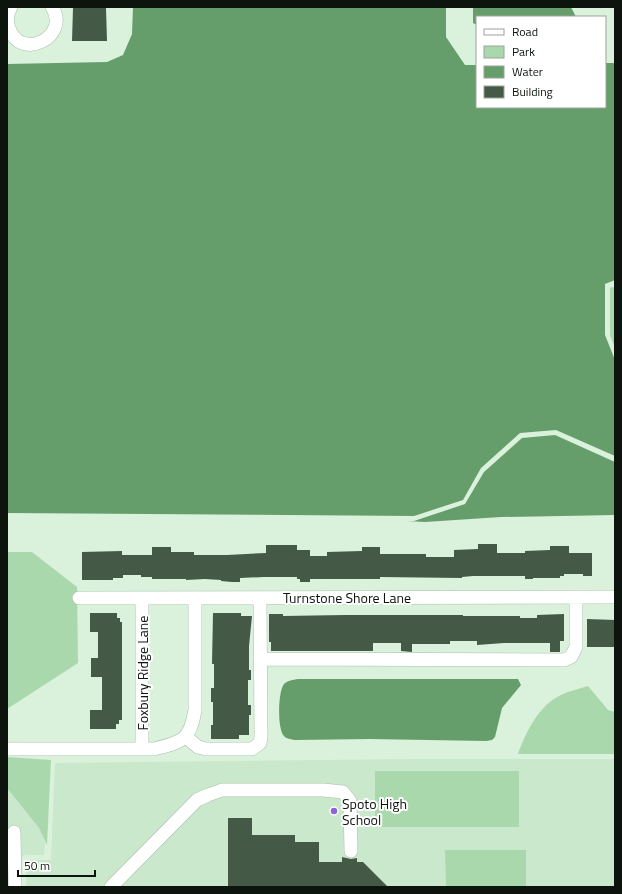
<svg xmlns="http://www.w3.org/2000/svg" width="622" height="894" viewBox="0 0 622 894" font-family="'Titillium Web',sans-serif">
<rect width="100%" height="100%" fill="#daf1db"/>
<path fill="#cae8cc" d="M 411,759 L 615,759 L 615,887 L 26,887 L 26,860 L 51,860 L 55,763 Z
M 7,788 L 39,828 L 45,840 L 44,855 L 25,855 L 22,857 L 21,887 L 7,887 Z"/>
<path fill="#aad8ad" d="M 612,287 L 615,288 L 615,348 L 610,335 L 610,288 Z
M 7,552 L 32,552 L 77,587 L 78,663 L 7,709 Z
M 588,686 L 608,710 L 615,712 L 615,754 L 518,754 C 526,732 539,705 561,695 C 569,691 579,689 588,686 Z
M 7,757 L 51,760 L 47,845 L 39,828 L 7,788 Z
M 375,771 L 519,771 L 519,827 L 375,827 Z
M 445,850 L 526,850 L 526,887 L 446,887 Z"/>
<path fill="#659e6b" d="M 133,7 L 446,7 L 446,37 L 465,65 L 477,65 L 477,107 L 605,107 L 605,63 L 615,63 L 615,280 L 605,284 L 605,335 L 615,360 L 615,456 L 556,430 L 520,433 L 481,468 L 463,500 L 414,516 L 7,513 L 7,64 L 107,62 L 123,55 L 132,34 Z
M 473,7 L 571,7 L 576,17 L 477,17 L 477,25 L 473,23 Z
M 555,435 L 615,462 L 615,515 L 501,517 L 425,522 L 407,521 L 414,521 L 465,504 L 484,472 L 522,438 Z
M 298,679 L 518,679 L 521,685 L 502,708 L 495,737 L 492,740 L 486,741 L 370,739 L 295,740 C 291,739 286,739 284,736 C 277,729 278,691 284,684 C 288,680 293,680 298,679 Z"/>
<path fill="#455947" d="M 73,8 L 106,8 L 107,41 L 72,41 Z
M 478,544 L 497,544 L 497,553 L 525,553 L 525,551 L 550,550 L 550,546 L 569,546 L 569,553 L 592,553 L 592,576 L 583,576 L 583,574 L 564,574 L 564,576 L 560,576 L 560,578 L 533,578 L 533,579 L 525,579 L 525,576 L 473,576 L 462,577 L 462,578 L 380,577 L 380,579 L 310,579 L 310,582 L 300,582 L 300,579 L 297,579 L 297,577 L 264,577 L 240,578 L 240,582 L 232,582 L 221,581 L 221,580 L 205,579 L 186,580 L 186,579 L 152,579 L 152,577 L 141,577 L 141,575 L 123,575 L 123,578 L 113,578 L 113,580 L 82,580 L 82,552 L 122,551 L 122,555 L 152,555 L 152,547 L 171,547 L 171,552 L 194,552 L 194,555 L 227,555 L 266,553 L 266,545 L 297,545 L 297,550 L 310,550 L 310,556 L 327,556 L 327,552 L 362,551 L 362,547 L 380,547 L 380,554 L 426,554 L 426,557 L 454,557 L 454,550 L 478,549 Z
M 90,613 L 117,613 L 117,618 L 120,618 L 120,622 L 122,622 L 122,720 L 119,720 L 119,724 L 116,724 L 116,729 L 90,729 L 90,710 L 102,710 L 102,677 L 91,677 L 91,658 L 98,658 L 98,632 L 90,632 Z
M 213,613 L 241,613 L 241,616 L 252,616 L 249,646 L 249,670 L 251,670 L 251,680 L 248,680 L 248,705 L 251,705 L 251,715 L 249,715 L 249,735 L 239,735 L 239,739 L 211,739 L 211,725 L 213,725 L 213,702 L 211,702 L 211,688 L 214,688 L 214,664 L 212,664 Z
M 269,614 L 283,614 L 283,616 L 345,615 L 463,615 L 463,616 L 520,616 L 520,618 L 537,618 L 537,615 L 564,614 L 564,641 L 560,641 L 560,652 L 550,652 L 550,643 L 504,643 L 477,645 L 477,641 L 450,641 L 450,644 L 412,644 L 412,652 L 401,651 L 401,643 L 373,643 L 373,651 L 271,651 L 271,642 L 269,642 Z
M 587,619 L 615,620 L 615,647 L 587,647 Z
M 228,818 L 252,818 L 252,835 L 295,835 L 295,842 L 319,842 L 319,862 L 342,862 L 342,857 L 351,859 L 357,858 L 357,862 L 363,862 L 388,887 L 228,887 Z"/>
<g fill="none" stroke-linecap="round" stroke-linejoin="round">
<defs>
<path id="minor" d="M 11,7 C 7,14 6,21 9,28 C 20,62 71,37 52,7
M 79,598 L 615,597
M 142,598 L 142,749
M 260,659 L 564,660 L 571,657 L 576,647 L 576,597
M 186,737 L 198,747 L 206,749 L 252,749 L 260,743 L 261,738 L 260,598
M 7,749 L 154,749 C 183,742 190,740 195,710 L 195,598
M 14,832 L 15,887
M 111,887 L 197,800 L 208,795 L 222,790 L 323,790 L 343,792 L 350,801 L 351,851"/>
</defs>
<use href="#minor" stroke="#a8bfa9" stroke-width="14"/>
<use href="#minor" stroke="#fff" stroke-width="13"/>
</g>
<circle fill="#8d62dc" stroke="#fff" stroke-width="1.5" cx="334" cy="811" r="4"/>
<g text-anchor="middle" dominant-baseline="central" stroke-width="4" stroke-linejoin="round" paint-order="stroke">
<g font-size="14" fill="#0c140d" stroke="#fff">
<text x="347" y="597">Turnstone Shore Lane</text>
<text transform="translate(142 673) rotate(-90)">Foxbury Ridge Lane</text>
</g>
<g font-size="14" fill="#0c140d" stroke="#fff" text-anchor="start">
<text x="342" y="803">Spoto High<tspan x="342" dy="16">School</tspan></text>
</g>
</g>
<rect width="622" height="894" fill="none" stroke="#0c140d" stroke-width="16"/>
<rect x="476" y="16" width="130" height="92" fill="#ffffff" stroke="#9ea19e"/>
<rect x="484" y="29" width="20" height="6" fill="#ffffff" stroke="#9ea19e"/>
<text x="512" y="36" font-size="12" fill="#0c140d">Road</text>
<rect x="484" y="46" width="20" height="12" fill="#aad8ad" stroke="#9ea19e"/>
<text x="512" y="56" font-size="12" fill="#0c140d">Park</text>
<rect x="484" y="66" width="20" height="12" fill="#659e6b" stroke="#9ea19e"/>
<text x="512" y="76" font-size="12" fill="#0c140d">Water</text>
<rect x="484" y="86" width="20" height="12" fill="#455947" stroke="#9ea19e"/>
<text x="512" y="96" font-size="12" fill="#0c140d">Building</text>
<path d="M18 870v6h77v-6" fill="none" stroke="#0c140d" stroke-width="2"/>
<text x="24" y="870" font-size="12" fill="#0c140d" stroke="#ffffff" stroke-width="3" paint-order="stroke">50 m</text>
</svg>
